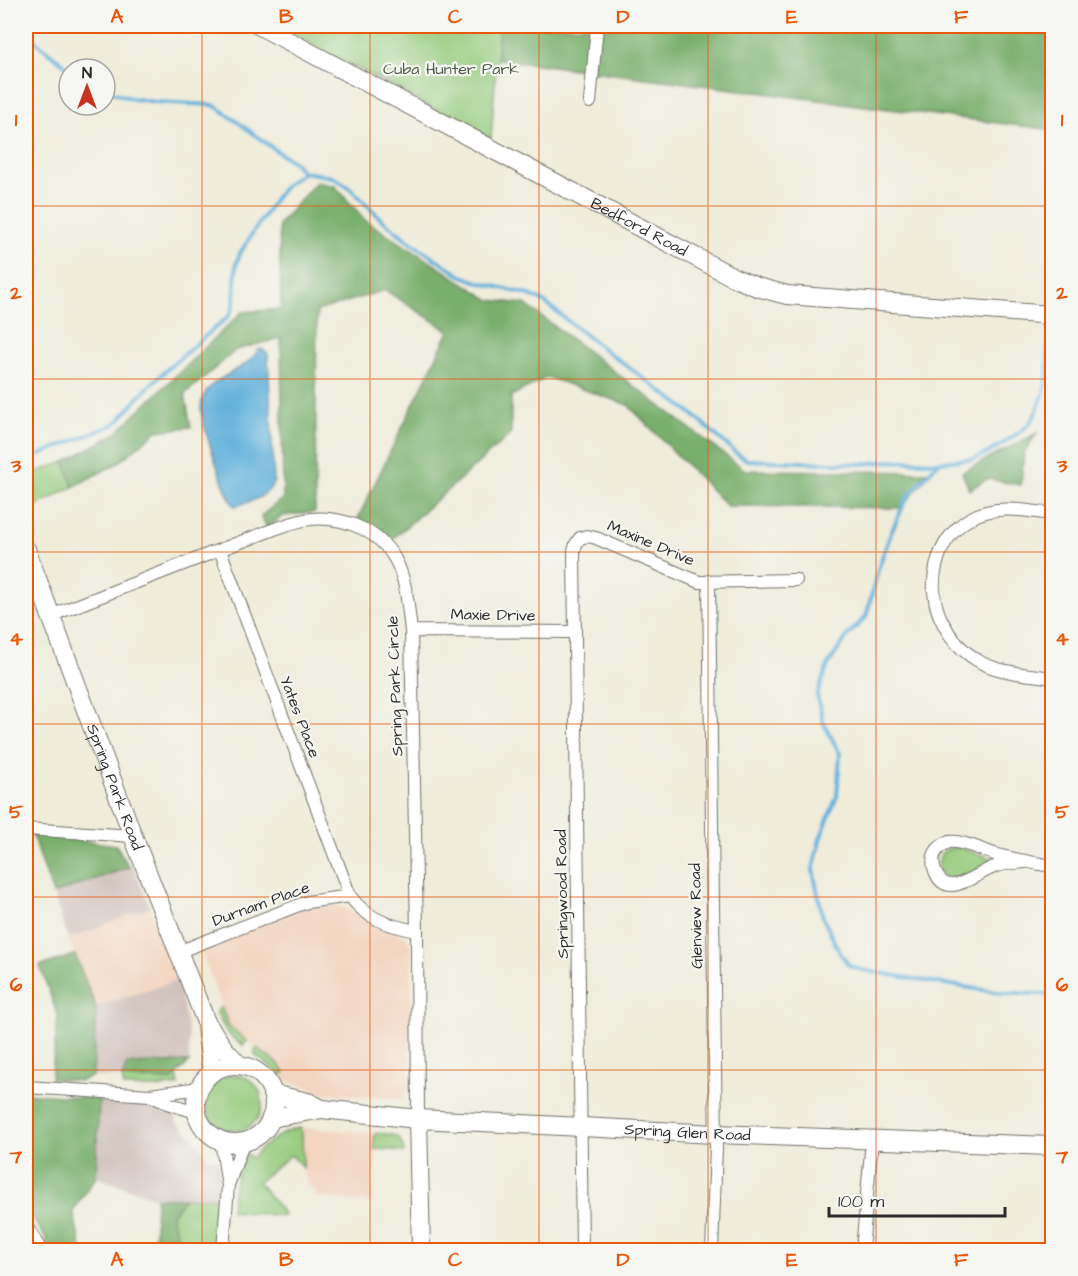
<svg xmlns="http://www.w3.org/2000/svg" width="1078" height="1276" viewBox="0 0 1078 1276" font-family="'Architects Daughter',sans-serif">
<rect width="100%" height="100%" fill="#f6f6f2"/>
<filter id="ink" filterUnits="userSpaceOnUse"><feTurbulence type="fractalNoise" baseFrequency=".0167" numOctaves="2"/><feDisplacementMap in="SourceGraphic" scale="12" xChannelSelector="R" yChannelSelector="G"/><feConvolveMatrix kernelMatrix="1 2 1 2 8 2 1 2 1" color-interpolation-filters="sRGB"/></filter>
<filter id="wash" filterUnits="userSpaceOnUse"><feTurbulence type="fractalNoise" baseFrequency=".008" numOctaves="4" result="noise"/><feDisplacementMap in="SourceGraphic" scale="24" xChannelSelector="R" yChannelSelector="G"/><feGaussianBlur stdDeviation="1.35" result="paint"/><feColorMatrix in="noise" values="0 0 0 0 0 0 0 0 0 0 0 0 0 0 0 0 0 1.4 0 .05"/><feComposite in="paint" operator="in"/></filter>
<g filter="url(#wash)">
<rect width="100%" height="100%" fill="#efecda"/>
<path fill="#f3d4bf" d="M 313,905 L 342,906 L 391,931 L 406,937 L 411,945 L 412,953 L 409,1088 L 403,1099 L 322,1093 L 276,1077 L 281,1075 L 279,1064 L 247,1041 L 229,1026 L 200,948 Z
M 150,907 L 178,980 L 96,1007 L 68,939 Z
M 300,1128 L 376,1133 L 374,1138 L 374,1149 L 377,1150 L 371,1202 L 315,1197 L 316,1190 L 309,1186 L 305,1177 L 301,1152 L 302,1132 Z"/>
<path fill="#cfc0bb" d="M 133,865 L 150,907 L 68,939 L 53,894 Z
M 178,980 L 189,1036 L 189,1062 L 128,1064 L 122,1078 L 93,1076 L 96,1007 Z
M 99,1099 L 160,1104 L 177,1109 L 176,1121 L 185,1129 L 204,1151 L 207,1158 L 219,1159 L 222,1184 L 221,1198 L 156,1198 L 96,1177 Z"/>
<path fill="#95cb7d" stroke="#607b54" stroke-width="1.5" d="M 278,26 L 499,26 L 491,139 Z
M 65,462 L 73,487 L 28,510 L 26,502 L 26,475 Z
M 957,847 L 997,860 L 960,879 L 946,878 L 938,869 C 939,854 940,849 957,847 Z
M 221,1007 L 229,1026 L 247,1041 L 243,1045 C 226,1035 225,1029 216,1012 Z
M 257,1048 L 279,1064 L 281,1068 L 285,1072 L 281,1075 L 255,1055 L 255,1051 Z
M206 1103a28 28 0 1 1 56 0a28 28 0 1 1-56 0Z
M 177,1075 L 179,1085 L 156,1088 L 124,1087 L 122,1078 L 172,1080 Z
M 300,1128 L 302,1132 L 303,1168 L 291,1155 L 258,1182 L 284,1214 L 284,1216 L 231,1211 L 234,1185 L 245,1153 L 252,1158 C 262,1145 284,1130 300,1128 Z
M 376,1133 C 392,1135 401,1132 404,1152 L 394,1151 L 393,1150 L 374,1149 L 374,1138 Z
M 184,1198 L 221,1198 L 217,1250 L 182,1250 L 171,1216 Z"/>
<path fill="#78af6c" stroke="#526d4c" stroke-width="1.5" d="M 499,26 L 1052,26 L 1052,130 L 497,59 Z
M 316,182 L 335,186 L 366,221 L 490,300 L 525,304 L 745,470 L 931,472 L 901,508 L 727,506 L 628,405 L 547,377 L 511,396 L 511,434 L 388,543 L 358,518 L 449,331 L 385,290 L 317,311 L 315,512 L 283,516 L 267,528 L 261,516 L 283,498 L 281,338 L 236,350 L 185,394 L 191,427 L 157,431 L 118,463 L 73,487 L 65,462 L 115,434 L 242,312 L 281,309 L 279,224 Z
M 1037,433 L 1024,453 L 1021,485 L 987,479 L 969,490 L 962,472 Z
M 32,834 L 116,845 L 129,867 L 53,894 Z
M 75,955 L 96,1007 L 93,1076 L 80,1081 L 51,1079 L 58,1017 L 40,966 Z
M 189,1062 L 172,1080 L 122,1078 L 127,1064 Z
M 26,1093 L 99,1099 L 96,1177 L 73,1211 L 82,1250 L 53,1250 L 26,1208 Z
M 156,1198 L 184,1198 L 171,1216 L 182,1250 L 154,1250 Z"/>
<path fill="#60b0db" stroke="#466e83" stroke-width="1.5" d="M 262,349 L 268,354 L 274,481 C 269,497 249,503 234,506 C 225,493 201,423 201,408 C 201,401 204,392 210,387 C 224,373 248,368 258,350 Z"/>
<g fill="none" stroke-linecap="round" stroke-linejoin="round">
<path stroke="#60b0db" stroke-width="4" d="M 26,32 L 43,48 L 70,69
M 105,89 L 129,98 L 155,102 L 213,105 L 220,109 L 278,152 L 294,162 L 303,173
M 1051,309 L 1052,300
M 26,460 L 113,425 L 119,420 L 146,389 L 174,363 L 229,316 L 234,305 L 236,265 L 240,253 L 276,197 L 287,184 L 302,173 L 306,172 L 332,177 L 340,181 L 350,188 L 381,219 L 409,241 L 460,275 L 478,282 L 530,295 L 544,302 L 601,347 L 691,413 L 736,453 L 747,460 L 860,464 L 894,461 L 938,462 L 973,459 L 988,453 L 1020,432 L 1030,423 L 1037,411 L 1044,393 L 1047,378 L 1050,319
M 938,463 L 907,497 L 891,533 L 878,569 L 866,617 L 848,635 L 828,665 L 817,695 L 823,722 L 840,754 L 837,796 L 820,839 L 813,870 L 823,918 L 840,953 L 849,965 L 862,970 L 938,983 L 1003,993 L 1047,994 L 1052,996"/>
</g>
</g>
<g filter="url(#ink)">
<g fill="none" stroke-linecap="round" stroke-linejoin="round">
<defs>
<path id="street" d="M 590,102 L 597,26
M 1052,514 C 1026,511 996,504 971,518 C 935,538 924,588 943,623 C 951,639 962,651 977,660 C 996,673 1030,674 1052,678
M 220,550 L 350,896 C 366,919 390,926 417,931
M 709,581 L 716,1148 L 712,1250
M 50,616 C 102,596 153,576 204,556 C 224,548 244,541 264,533 C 277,528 290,523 304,520 C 338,514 377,528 395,559 C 407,581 408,607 411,631 L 417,931 L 418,1119
M 411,631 L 574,632
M 26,829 L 133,836
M 1025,862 C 1016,863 1006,863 997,866 C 978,871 947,903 935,871 C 933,865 932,859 935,853 C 938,848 943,844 949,842 C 963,840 985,852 998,855 C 1016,860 1034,863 1052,866
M 178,952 L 307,902 L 350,896
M 26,1087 L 150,1095 L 199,1088
M 151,1096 L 170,1104 L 196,1112
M 221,1140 L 228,1186 L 223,1250
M 228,1185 L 241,1149 L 248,1140
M 582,1250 C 581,1017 575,784 574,551 L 576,544 L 580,538 L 587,536 L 596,538 L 699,582 L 796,580
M 862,1250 L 872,1140"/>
<g id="secondary">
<path id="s1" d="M 260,26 L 735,278 L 757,287 L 787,295 L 1052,315"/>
<path id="s2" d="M 26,549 L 133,836 L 206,1022 L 225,1050 L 239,1065"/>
<path d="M 206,1026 L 212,1072"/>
<circle cx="235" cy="1104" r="39"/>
<path d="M 272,1094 L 308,1102 L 322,1109"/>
<path id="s3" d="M 271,1118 L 322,1109 L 418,1119 L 582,1127 L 715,1134 L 1052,1146"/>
<path d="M 418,1119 L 421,1250"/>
</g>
<path id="highway" d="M 26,1235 L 35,1250"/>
</defs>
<use href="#street" stroke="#706f68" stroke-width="14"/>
<use href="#secondary" stroke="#706f68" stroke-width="20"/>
<use href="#highway" stroke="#706f68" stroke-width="25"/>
<use href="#street" stroke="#fff" stroke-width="12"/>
<use href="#secondary" stroke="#fff" stroke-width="18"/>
<use href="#highway" stroke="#fff" stroke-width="22"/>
</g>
</g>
<path fill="none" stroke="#e8590c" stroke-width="1.5" stroke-opacity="0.55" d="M 202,26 L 202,1250M 370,26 L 370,1250M 539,26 L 539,1250M 708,26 L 708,1250M 876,26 L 876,1250M 26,206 L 1052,206M 26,379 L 1052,379M 26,552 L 1052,552M 26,724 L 1052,724M 26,897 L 1052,897M 26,1070 L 1052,1070"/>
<g text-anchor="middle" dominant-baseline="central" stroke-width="4.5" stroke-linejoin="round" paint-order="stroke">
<g font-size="16" fill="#4b5b44" stroke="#f6f6f2">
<text x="451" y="69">Cuba Hunter Park</text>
</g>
<g font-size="16" fill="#2b2b2b" stroke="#f6f6f2">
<text stroke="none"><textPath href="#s1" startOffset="429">Bedford Road</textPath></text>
<text transform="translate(651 543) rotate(23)">Maxine Drive</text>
<text transform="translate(493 615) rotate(1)">Maxie Drive</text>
<text transform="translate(395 686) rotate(-92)">Spring Park Circle</text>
<text transform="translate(300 717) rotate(69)">Yates Place</text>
<text stroke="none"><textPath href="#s2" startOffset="254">Spring Park Road</textPath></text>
<text transform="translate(562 894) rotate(-91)">Springwood Road</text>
<text transform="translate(261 904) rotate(-20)">Durnam Place</text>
<text transform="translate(696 916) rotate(-91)">Glenview Road</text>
<text stroke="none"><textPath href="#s3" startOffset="418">Spring Glen Road</textPath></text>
</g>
</g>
<rect width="1078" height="1276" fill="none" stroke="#f6f6f2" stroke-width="66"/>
<g transform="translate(87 87)"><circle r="28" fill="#f6f6f2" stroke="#a5a5a2" stroke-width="1.5"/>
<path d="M0-4.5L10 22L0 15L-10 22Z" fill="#c8321e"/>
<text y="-9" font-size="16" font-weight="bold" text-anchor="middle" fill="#2b2b2b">N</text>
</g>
<path d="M829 1207v9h176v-9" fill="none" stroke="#2b2b2b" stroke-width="3"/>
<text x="838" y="1207" font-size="18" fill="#2b2b2b" stroke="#f6f6f2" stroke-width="4.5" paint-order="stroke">100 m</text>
<rect x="33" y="33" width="1012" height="1210" fill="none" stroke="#e8590c" stroke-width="2"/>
<g font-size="20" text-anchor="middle" font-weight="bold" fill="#e8590c">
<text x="117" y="23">A</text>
<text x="286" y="23">B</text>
<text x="455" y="23">C</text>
<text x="623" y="23">D</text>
<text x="792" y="23">E</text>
<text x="961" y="23">F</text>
<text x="16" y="126">1</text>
<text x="1062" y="126">1</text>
<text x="16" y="299">2</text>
<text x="1062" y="299">2</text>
<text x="16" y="472">3</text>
<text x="1062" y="472">3</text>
<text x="16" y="645">4</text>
<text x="1062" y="645">4</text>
<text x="16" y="818">5</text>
<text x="1062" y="818">5</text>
<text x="16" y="991">6</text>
<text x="1062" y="991">6</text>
<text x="16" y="1163">7</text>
<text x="1062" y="1163">7</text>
<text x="117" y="1266">A</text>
<text x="286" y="1266">B</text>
<text x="455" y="1266">C</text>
<text x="623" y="1266">D</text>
<text x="792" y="1266">E</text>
<text x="961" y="1266">F</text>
</g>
</svg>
